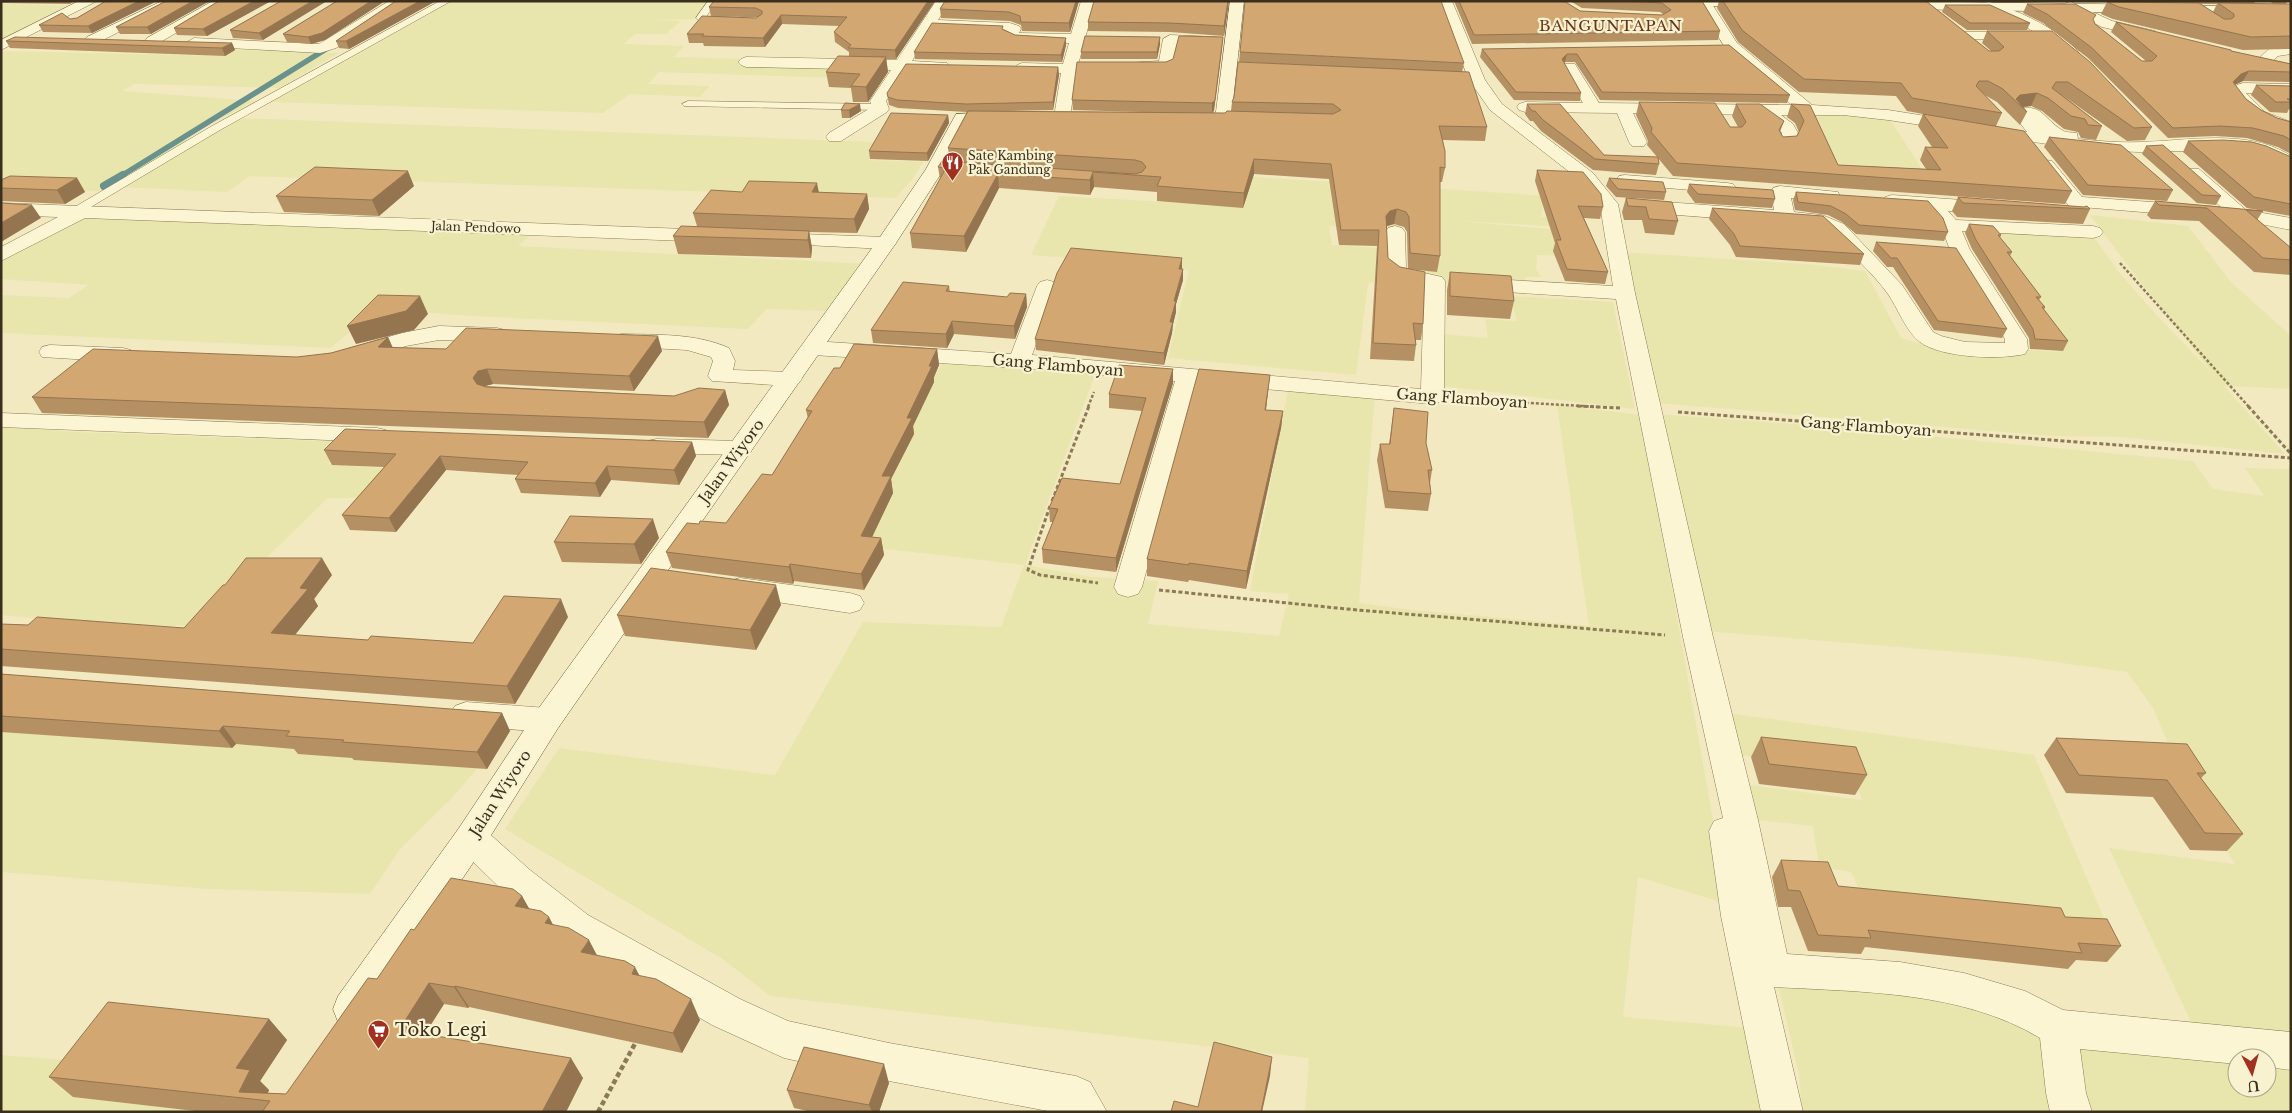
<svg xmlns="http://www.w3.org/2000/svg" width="2292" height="1113" viewBox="0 0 2292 1113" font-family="'Libre Baskerville',serif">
<rect width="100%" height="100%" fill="#f2e9c0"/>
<path fill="#e8e6ac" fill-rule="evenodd" d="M 452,1 L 709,1 L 695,19 L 654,20 L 681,21 L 666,34 L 635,34 L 624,44 L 684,46 L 673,57 L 882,63 L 867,79 L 659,72 L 648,84 L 710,86 L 700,97 L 630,94 L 603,113 L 271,102 Z
M 1,4 L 73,6 L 1,42 Z
M 235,50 L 339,53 L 279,88 L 134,84 L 122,91 L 255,101 L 180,140 L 189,141 L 98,191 L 1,188 L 1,51 L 223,56 Z
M 1810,113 L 1888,116 L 1932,185 L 1834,179 Z
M 239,118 L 876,142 L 869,160 L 923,162 L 914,177 L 896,198 L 250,176 L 227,192 L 121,187 Z
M 1252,177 L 1353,183 L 1593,199 L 1543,203 L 1541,217 L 1582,221 L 1582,228 L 1459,221 L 1582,232 L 1582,256 L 1537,255 L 1536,269 L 1541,277 L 1526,277 L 1524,289 L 1438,283 L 1434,275 L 1412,272 L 1407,259 L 1441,261 L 1440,220 L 1402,218 L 1400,230 L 1329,226 L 1332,245 L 1384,248 L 1385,277 L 1368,284 L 1356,375 L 1168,358 L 1189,270 L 1161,265 L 1031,255 L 1059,196 L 1185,203 L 1244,205 Z
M 85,213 L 535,231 L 518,246 L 866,264 L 828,311 L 767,309 L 748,329 L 471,316 L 407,311 L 352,330 L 331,348 L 1,333 L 1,295 L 69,298 L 89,285 L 1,279 L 1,259 Z
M 2090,215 L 2188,226 L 2231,282 L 2291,336 L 2291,389 L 2224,386 L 2285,454 L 2120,437 L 2052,436 L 1656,403 L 1620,252 L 1807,264 L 1865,271 L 1901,338 L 1914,342 L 2059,352 L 1978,227 L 2092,234 L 2118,271 L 2152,310 L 2214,375 L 2132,271 Z
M 1510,296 L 1613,302 L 1635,409 L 1425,384 L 1428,333 L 1488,338 L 1485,319 L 1517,321 Z
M 946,356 L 1097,369 L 1025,565 L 1092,577 L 1158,581 L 1148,624 L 1279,636 L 1289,594 L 1250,591 L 1289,384 L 1375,391 L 1359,603 L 1413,610 L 1589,626 L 1557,405 L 1641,415 L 1728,904 L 1638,877 L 1623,1017 L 1751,1028 L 1766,1112 L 1305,1112 L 1309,1058 L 770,996 L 724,960 L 505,829 L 559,748 L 775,775 L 863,622 L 1001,627 L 1024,565 L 843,544 Z
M 1656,414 L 1822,426 L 2193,461 L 2213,489 L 2264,496 L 2245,468 L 2291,469 L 2291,1037 L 2192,1024 L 2109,848 L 2235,864 L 2182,775 L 2153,708 L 2127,672 L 2019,657 L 1705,631 Z
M 1,426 L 73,432 L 347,442 L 328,464 L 408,470 L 388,498 L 328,498 L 196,626 L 106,625 L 1,615 Z
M 1727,713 L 2034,755 L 2112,937 L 1864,899 L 1851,872 L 1819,867 L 1813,826 L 1757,820 L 1749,785 L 1862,800 L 1850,767 L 1739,755 Z
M 1,723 L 487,757 L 452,798 L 400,849 L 370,894 L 208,889 L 1,872 Z
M 1775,972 L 2017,1016 L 2291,1056 L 2291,1112 L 1802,1112 L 1799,1074 ZM 2237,1058 L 2267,1058 L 2267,1088 L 2237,1088 Z
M 1,1055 L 146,1066 L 228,1112 L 1,1112 Z"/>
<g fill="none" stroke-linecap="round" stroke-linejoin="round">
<path stroke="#69928d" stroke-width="5.5" d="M 121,176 L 331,46"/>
<path stroke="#69928d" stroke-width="8" d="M 104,186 L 123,175"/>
<defs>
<path id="lane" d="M 440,1 L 451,1 L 220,130 L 79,214 L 69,214 L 68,211 L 212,126 Z
M 708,1 L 717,1 L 706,17 L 726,19 L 726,23 C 716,25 704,26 696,18 Z
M 688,101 L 880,104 L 886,107 L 880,110 L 684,106 L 682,104 Z"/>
<path id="street" d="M 79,1 L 97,1 L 1,50 L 1,40 Z
M 162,1 L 180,1 L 97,43 L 92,44 L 85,40 L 87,37 Z
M 213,1 L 231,1 L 157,44 L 147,44 L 145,41 L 147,38 Z
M 389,1 L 406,1 L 336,48 L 320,53 L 194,46 L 187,42 L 194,38 L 319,44 Z
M 936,1 L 950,1 L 938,20 L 1010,23 L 1019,26 L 1021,29 L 1019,33 L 1071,34 L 1081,1 L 1095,1 L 1077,69 L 1070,117 L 1068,121 L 1056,121 L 1054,117 L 1061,73 L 1022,73 L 1017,71 L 1014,68 L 1017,65 L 1022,63 L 1063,64 L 1069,43 C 1054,43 1012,46 1004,35 L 1006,31 L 932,28 L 912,61 L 947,63 L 950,66 L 947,69 L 906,70 L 886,101 L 889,109 L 887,112 L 841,141 L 829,141 L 826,137 L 829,133 L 872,107 L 870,101 L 891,70 L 746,67 L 741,65 L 738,62 L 741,59 L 746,57 L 897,60 Z
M 1438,1 L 1452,1 L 1485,80 L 1502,104 L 1593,173 L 1618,204 L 1635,293 L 1713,637 L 1758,820 L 1787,954 L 1900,962 L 1964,973 L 2025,991 L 2063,1010 L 2291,1032 L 2291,1070 L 2267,1067 L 2267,1058 L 2237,1058 L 2237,1064 L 2080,1049 L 2086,1093 L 2092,1112 L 2050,1112 L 2046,1093 L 2040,1038 C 1962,991 1862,992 1774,987 L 1803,1112 L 1761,1112 L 1721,916 L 1709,831 L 1714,821 L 1723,818 L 1683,637 L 1616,299 L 1474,290 L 1467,288 L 1464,284 L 1467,280 L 1474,278 L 1613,286 L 1600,205 L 1581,181 L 1490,110 L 1469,80 Z
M 1696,1 L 1710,1 L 1737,43 L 1812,105 L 1888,110 L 2027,132 L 2012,113 L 2014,110 C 2043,102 2042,118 2062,130 C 2065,133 2072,132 2077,133 L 2078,139 C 2099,141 2120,143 2140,142 C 2188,141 2249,128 2291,156 L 2291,169 L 2285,168 L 2270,157 L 2254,152 L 2234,150 L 2139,152 L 2087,150 L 1888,120 L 1843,115 L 1781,115 L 1793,124 L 1798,133 L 1791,148 L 1779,148 L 1776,144 L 1782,133 L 1780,131 L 1757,115 L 1633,113 L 1647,142 L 1644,146 L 1632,146 L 1629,142 L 1617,113 L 1525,112 L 1519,110 L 1517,107 L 1519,104 L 1525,102 L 1583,103 L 1562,67 L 1565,64 L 1575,64 L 1599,103 L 1792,105 L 1726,49 Z
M 1989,2 C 2014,8 2065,32 2079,53 L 2077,56 L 2067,56 L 2028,28 L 1984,9 L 1982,6 L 1984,3 Z
M 2071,2 L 2112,21 L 2155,31 L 2157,34 L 2150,38 L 2102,27 L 2066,9 L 2064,6 L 2066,3 Z
M 1963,32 L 2023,32 L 2030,36 L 2023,40 L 1958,39 L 1956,36 Z
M 1170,35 L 1216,37 L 1223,41 L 1216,45 L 1177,44 L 1171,69 L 1127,69 L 1124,66 L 1127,63 L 1159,61 L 1163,39 Z
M 2291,46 L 2291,54 L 2278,56 L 2268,65 L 2258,65 L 2255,62 L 2269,49 Z
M 2243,83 L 2291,84 L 2291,94 L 2246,93 L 2265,112 L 2291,122 L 2291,132 C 2263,126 2245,116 2229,92 L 2237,85 Z
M 2046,160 L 2052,161 L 2082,197 L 2221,207 L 2184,173 L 2187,169 L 2199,169 L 2246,210 L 2291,218 L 2291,230 L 2240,220 L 2069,206 L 2037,165 L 2040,161 Z
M 1625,175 L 1727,183 L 1733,184 L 1736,188 L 1733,192 L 1727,193 L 1619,184 L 1616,180 L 1619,176 Z
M 1780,186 L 1838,192 L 1840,196 L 1838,200 L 1831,202 L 1791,198 L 1794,212 L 1822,215 L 1844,224 L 1902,285 L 1933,332 L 1941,336 L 1965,342 L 2005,343 L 2005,339 L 1950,250 L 1941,226 L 1926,209 L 1885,205 L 1883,201 L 1885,197 L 1892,195 L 1991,202 L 1998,204 L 2000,208 L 1998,212 L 1991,214 L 1948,211 L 1956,220 L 2093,226 L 2100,228 L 2103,232 L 2100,236 L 2093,238 L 1962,231 L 1970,250 L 2027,339 L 2028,349 L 2025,354 C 2000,360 1941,358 1920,342 C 1907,333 1897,307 1888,294 C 1872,272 1849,252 1830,232 L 1821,226 L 1638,212 L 1631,210 L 1629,206 L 1631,202 L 1638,200 L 1774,210 L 1771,192 L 1773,188 Z
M 1,203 L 712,230 L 719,232 L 722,236 L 719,240 L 712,242 L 85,218 L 1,261 L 1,247 L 58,217 L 1,215 Z
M 1395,226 L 1402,228 L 1405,232 L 1406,269 L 1442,277 L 1445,281 L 1444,397 L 1440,402 L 1432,404 L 1197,383 L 1142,587 L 1138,594 L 1128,597 L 1118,594 L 1114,587 L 1175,381 L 1019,368 L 813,355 L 805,353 L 802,348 L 805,343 L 813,341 L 1011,354 L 1037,286 L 1040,282 L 1047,280 L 1054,282 L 1057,286 L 1032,355 L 1421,389 L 1424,286 L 1390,277 L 1387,273 L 1385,232 L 1388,228 Z
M 772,233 L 886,237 L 893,239 L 896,243 L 893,247 L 886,249 L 765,243 L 762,239 L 765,235 Z
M 439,326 L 497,328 L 505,330 L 508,335 L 505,340 L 497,342 L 439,340 L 406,346 L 355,361 L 347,359 L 344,354 L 347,349 L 402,333 Z
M 622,334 C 658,335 695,333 729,348 L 735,361 L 733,370 L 790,372 L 798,374 L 802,379 L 798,384 L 790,386 L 712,381 L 708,376 L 713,361 L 711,357 L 687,350 L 614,346 L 611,341 L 614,336 Z
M 50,345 L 123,348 L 131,350 L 134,355 L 131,360 L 123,362 L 42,357 L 39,352 L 42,347 Z
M 1,413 L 377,428 L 386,430 L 389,435 L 386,440 L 377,442 L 1,427 Z
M 657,439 L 741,441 L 750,443 L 753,448 L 750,453 L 741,455 L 657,453 L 648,451 L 645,446 L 648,441 Z
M 740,578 L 850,593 L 860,596 L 864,603 L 860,610 L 850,613 L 730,595 L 726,588 L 730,581 Z
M 466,702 L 547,708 L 558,712 L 563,720 L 558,728 L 547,732 L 466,726 L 455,722 L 450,714 L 455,706 Z
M 471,824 L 483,828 L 530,870 L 588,915 L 740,999 L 788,1021 L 889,1043 L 1076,1076 L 1090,1082 L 1107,1112 L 1053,1112 L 889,1081 L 784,1058 L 712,1025 L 562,937 L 504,892 L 459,848 L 454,838 L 459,828 Z"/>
<path id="secondary" d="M 1230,1 L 1244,1 L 1232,111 L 1224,125 L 1218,126 L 1183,124 L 1181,120 L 1183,116 L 1213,116 L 1216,111 Z
M 1632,1 L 1761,1 L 1762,3 L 1755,7 L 1639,5 Z
M 1893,1 L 2291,7 L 2291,15 L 1895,9 L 1888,5 Z
M 1001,112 L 1007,113 L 1009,117 L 1007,121 L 968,123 L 944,169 L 896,243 L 558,728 L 483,848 L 366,1022 L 352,1027 L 338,1022 L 333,1009 L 338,996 L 459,828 L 536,712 L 878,240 L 926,169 L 956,114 Z"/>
</defs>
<use href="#lane" stroke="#8c7a56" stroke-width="1"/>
<use href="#street" stroke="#8c7a56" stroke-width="1"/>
<use href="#secondary" stroke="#6e5a39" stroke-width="1"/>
<path stroke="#8c7a56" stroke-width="2.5" stroke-dasharray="3 2" stroke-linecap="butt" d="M 2120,263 L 2249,407
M 1461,399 L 1599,407
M 1088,407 L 1094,392"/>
<path stroke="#8c7a56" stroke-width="3" stroke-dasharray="4 2.5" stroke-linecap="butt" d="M 1577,406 L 1620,408
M 2248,406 L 2291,454
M 1678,412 L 2291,458
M 1052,501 L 1089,406
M 1050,506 L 1028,570 L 1040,575 L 1098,583
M 1159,590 L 1357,610 L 1665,635"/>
<path stroke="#8c7a56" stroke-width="4.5" stroke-dasharray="5 3" stroke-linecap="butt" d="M 598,1112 L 637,1040"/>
<use href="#lane" fill="#fcf5d4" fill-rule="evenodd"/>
<use href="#street" fill="#fcf5d4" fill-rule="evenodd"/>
<use href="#secondary" fill="#fcf5d4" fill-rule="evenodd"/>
</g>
<path fill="#b59062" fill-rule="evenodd" d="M 1,1 L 75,1 L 70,4 L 1,3 Z
M 106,1 L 157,1 L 92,33 L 43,32 L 39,25 L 77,18 Z
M 166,1 L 151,34 L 120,34 L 116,27 Z
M 219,1 L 271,1 L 207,36 L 177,35 L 174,28 Z
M 281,1 L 263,40 L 233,38 L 230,30 Z
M 337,1 L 385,1 L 325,40 L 311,44 L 287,42 L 283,34 Z
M 396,1 L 436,1 L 349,49 L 339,48 L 336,41 Z
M 714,1 L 935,1 L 896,59 L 886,59 L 888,72 L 868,102 L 853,102 L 851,88 L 829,87 L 826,72 L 849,56 L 849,52 L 835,42 L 834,32 L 839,26 L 782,24 L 765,47 L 704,46 L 703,43 L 689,43 L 687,34 L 711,16 L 709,7 ZM 716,16 L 744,17 L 757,17 L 756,18 Z
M 945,1 L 1079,1 L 1070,32 L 1022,31 L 1021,25 L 1010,21 L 941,18 L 940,9 Z
M 1229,1 L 1224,36 L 1170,32 L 1088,31 L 1088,22 Z
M 1454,1 L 1564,1 L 1580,11 L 1662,15 L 1663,14 L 1660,12 L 1582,8 L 1570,1 L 1702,1 L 1720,31 L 1718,40 L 1472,44 Z
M 1719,1 L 1926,1 L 1989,51 L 1991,51 L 1982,43 L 1987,31 L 2152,127 L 2145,140 L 2127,141 L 2062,95 L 2102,126 L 2096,140 L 2081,138 L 2078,132 L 2064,129 L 2042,111 L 2031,106 L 2023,107 L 2027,112 L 2020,125 L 1997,102 L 1983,94 L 2002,113 L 1996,126 L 2072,191 L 2065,204 L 1673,176 L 1647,145 L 1648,141 L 1636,115 L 1639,102 L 1730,127 L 1738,127 L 1732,116 L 1736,104 L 1784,121 L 1780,132 L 1783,137 L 1797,136 L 1799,132 L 1795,123 L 1787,117 L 1791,104 L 1810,105 L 1838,165 L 1926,169 L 1920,160 L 1925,147 L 1932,147 L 1918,126 L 1923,114 L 1907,111 L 1896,96 L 1799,92 L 1738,42 L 1717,8 Z
M 2055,1 L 2123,1 L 2140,2 L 2139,1 L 2255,1 L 2254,4 L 2273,4 L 2270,1 L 2287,1 L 2286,4 L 2291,4 L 2291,49 L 2243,50 L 2113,19 L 2101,14 L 2107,2 ZM 2200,4 L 2217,4 L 2213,12 Z
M 2027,4 L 2094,21 L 2095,24 L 2142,61 L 2146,61 L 2111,32 L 2116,22 L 2231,51 L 2291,64 L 2291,82 L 2243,81 L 2235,85 L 2246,99 L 2261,110 L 2277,118 L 2291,122 L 2291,154 L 2278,147 L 2247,138 L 2215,136 L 2168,138 L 2088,58 L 2043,23 L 2023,13 Z
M 1945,5 L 2030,23 L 2027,30 L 1967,30 L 1942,12 Z
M 1003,29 L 1015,35 L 1066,38 L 1066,45 L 1062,62 L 915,59 L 914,52 Z
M 1160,37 L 1160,44 L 1157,59 L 1081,59 L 1081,52 Z
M 6,41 L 232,43 L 235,50 L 225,56 L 10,48 Z
M 1729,45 L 1790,95 L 1787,103 L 1600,100 L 1575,62 L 1565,62 L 1564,63 L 1581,93 L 1580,101 L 1514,100 L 1480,57 L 1482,49 Z
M 1222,48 L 1214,110 L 1213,113 L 1225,113 L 1231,111 L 1232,102 L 1304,65 L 1239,62 L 1240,52 L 1464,63 L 1462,72 L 1487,127 L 1485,141 L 1443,140 L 1445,168 L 1442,182 L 1440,182 L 1440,256 L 1437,272 L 1408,269 L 1407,232 L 1404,227 L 1394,224 L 1387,226 L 1386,228 L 1388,258 L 1423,324 L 1421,340 L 1416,340 L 1416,345 L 1414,361 L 1370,359 L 1377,246 L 1339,245 L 1329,179 L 1254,174 L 1243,208 L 1157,201 L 1157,192 L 1094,187 L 1090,195 L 999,188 L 966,252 L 912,248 L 910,233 L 940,179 L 938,167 L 950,162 L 948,148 L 967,112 L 898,108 L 889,105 L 887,93 L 1058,67 L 1059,75 L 1053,110 L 1005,111 L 1142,112 L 1073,110 L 1072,100 L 1166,62 Z
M 2256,85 L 2291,86 L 2291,109 L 2289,109 L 2287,113 L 2270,112 L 2251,95 Z
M 845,103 L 861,111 L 850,118 L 842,118 L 841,110 Z
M 1527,104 L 1604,155 L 1659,164 L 1656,175 L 1593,170 L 1541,131 L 1533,121 L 1530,121 L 1525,114 Z
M 948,115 L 949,123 L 928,161 L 870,159 L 869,151 Z
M 2049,137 L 2173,190 L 2167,201 L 2083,195 L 2044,147 Z
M 2188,141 L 2291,157 L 2291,216 L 2247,208 L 2183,152 Z
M 2146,146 L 2221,196 L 2216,205 L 2197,203 L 2142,154 Z
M 1537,170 L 1603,207 L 1600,219 L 1584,218 L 1608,272 L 1605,284 L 1565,281 L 1553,251 L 1555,243 L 1535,181 Z
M 77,178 L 85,192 L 65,204 L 1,201 L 1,180 Z
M 1609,178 L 1666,192 L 1664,200 L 1616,197 L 1606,186 Z
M 1689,184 L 1775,199 L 1772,208 L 1695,203 L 1687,192 Z
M 414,186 L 379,216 L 284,212 L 276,196 Z
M 742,192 L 867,194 L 869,209 L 857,233 L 809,232 L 812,248 L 811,258 L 678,254 L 673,236 L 697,226 L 693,213 Z
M 1796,192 L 1948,232 L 1944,241 L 1856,234 L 1842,222 L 1828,215 L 1795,210 L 1793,200 Z
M 1958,197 L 2090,209 L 2083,224 L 1957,217 L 1952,211 Z
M 1626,198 L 1678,221 L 1674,235 L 1645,233 L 1642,220 L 1624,220 L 1622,212 Z
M 2155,201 L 2263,211 L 2257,220 L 2291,248 L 2291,275 L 2254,272 L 2199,221 L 2151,219 L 2147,215 Z
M 1712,208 L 1864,254 L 1860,265 L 1736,257 L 1730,245 L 1709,219 Z
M 1969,224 L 2001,235 L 2000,238 L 2012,252 L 2010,256 L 2041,297 L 2039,300 L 2045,307 L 2044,310 L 2068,341 L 2063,351 L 2030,349 L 2029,338 L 1972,249 L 1965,233 Z
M 1876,242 L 2007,329 L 2002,338 L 1934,330 L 1893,267 L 1887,267 L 1873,251 Z
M 1182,269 L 1183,269 L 1183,280 L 1176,304 L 1176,312 L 1173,324 L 1172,333 L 1164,365 L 1036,350 L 1035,339 Z
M 1450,272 L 1514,301 L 1510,319 L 1447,315 L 1447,290 Z
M 949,286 L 950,292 L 1007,297 L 1026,294 L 1027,307 L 1015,339 L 954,334 L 947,348 L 873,343 L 871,330 Z
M 388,337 L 393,348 L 446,349 L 662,351 L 634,391 L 493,384 L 485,386 L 674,396 L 725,390 L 729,405 L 708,438 L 42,413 L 32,397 L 297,357 L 331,353 Z
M 937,349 L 939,365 L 934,377 L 934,382 L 913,426 L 914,434 L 891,479 L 893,493 L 872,537 L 881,538 L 884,555 L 864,590 L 794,581 L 793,584 L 672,568 L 666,552 L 726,523 L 772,475 L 808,419 L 806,410 L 840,368 Z
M 1173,369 L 1173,383 L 1116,572 L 1043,563 L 1042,549 L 1053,522 L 1050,522 L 1049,508 L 1120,484 L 1142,411 L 1109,408 L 1109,394 Z
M 1270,375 L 1266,410 L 1283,411 L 1281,428 L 1246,589 L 1189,580 L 1188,582 L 1147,576 L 1147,559 Z
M 1394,408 L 1426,443 L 1432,470 L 1430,483 L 1431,494 L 1428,511 L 1385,508 L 1377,460 L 1380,444 L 1389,444 Z
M 692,442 L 696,456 L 679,485 L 611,480 L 600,497 L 521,493 L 515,479 L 518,475 L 446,470 L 396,532 L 350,530 L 342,515 L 384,467 L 332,465 L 324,450 Z
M 659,538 L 641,564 L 562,562 L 554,542 Z
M 332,575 L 314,599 L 318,606 L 295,635 L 368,640 L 473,643 L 568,617 L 515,704 L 1,666 L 1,624 L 28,625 L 184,628 Z
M 781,605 L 756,650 L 625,636 L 617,615 Z
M 1,674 L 502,713 L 510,731 L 487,769 L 354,760 L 352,758 L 298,754 L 294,749 L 236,744 L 232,748 L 1,732 Z
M 1761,737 L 1867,775 L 1855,795 L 1759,784 L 1751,757 Z
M 2056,738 L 2206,773 L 2201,778 L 2243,834 L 2227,851 L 2190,850 L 2153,797 L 2066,793 L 2044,755 Z
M 1781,860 L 1838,886 L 2065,917 L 2121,946 L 2107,962 L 2076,960 L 2068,969 L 1865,947 L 1861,954 L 1808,951 L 1791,907 L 1778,907 L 1772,877 Z
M 522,896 L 529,909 L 596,955 L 640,976 L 700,1020 L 682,1053 L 469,1007 L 468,1008 L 444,1004 L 425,1034 L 583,1078 L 566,1112 L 204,1112 L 73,1097 L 49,1077 L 269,1019 L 287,1040 L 260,1081 L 269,1090 L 268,1093 L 286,1094 L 377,979 L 414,930 Z
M 889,1083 L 879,1112 L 812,1112 L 794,1108 L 787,1090 Z"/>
<path fill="#947550" d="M 139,1 L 157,1 L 92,33 L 88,26 Z
M 193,1 L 210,1 L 151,34 L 147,27 Z
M 254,1 L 271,1 L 207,36 L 203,29 Z
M 312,1 L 327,1 L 263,40 L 259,33 Z
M 371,1 L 385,1 L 325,40 L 311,44 L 308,37 Z
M 420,1 L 436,1 L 349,49 L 346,41 Z
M 928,1 L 935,1 L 896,59 L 895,50 Z
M 1076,1 L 1079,1 L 1070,32 L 1069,23 Z
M 1228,1 L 1229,1 L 1224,36 L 1224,26 Z
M 781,15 L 782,24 L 765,47 L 763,38 Z
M 1160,37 L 1160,44 L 1157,59 L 1157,52 Z
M 1223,37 L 1222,48 L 1214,110 L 1212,114 L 1212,103 Z
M 1066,38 L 1066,45 L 1062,62 L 1061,55 Z
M 232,43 L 235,50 L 225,56 L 222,48 Z
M 1567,54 L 1565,62 L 1560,67 L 1562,59 Z
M 886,57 L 888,72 L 868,102 L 866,87 Z
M 1058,67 L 1059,75 L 1053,110 L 1053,102 Z
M 2249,71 L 2243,81 L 2236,84 L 2227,92 L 2233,82 L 2241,74 Z
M 2037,93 L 2031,106 L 2022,107 L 2016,99 L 2020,95 Z
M 860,104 L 861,111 L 850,118 L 849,110 Z
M 948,115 L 949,123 L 928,161 L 927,153 Z
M 1254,159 L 1254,174 L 1243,208 L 1244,193 Z
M 408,171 L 414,186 L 379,216 L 372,200 Z
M 1093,172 L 1094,187 L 1090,195 L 1090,180 Z
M 998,174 L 999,188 L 966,252 L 964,236 Z
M 77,178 L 85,192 L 65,204 L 57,190 Z
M 817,183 L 820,198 L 812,192 Z
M 867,194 L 869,209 L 857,233 L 854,219 Z
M 32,205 L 41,218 L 1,242 L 1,223 Z
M 1397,209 L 1394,224 L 1387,226 L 1384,231 L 1386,216 L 1390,211 Z
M 809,231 L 812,248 L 811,258 L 808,240 Z
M 1182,258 L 1182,269 L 1179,269 Z
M 1183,269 L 1183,280 L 1176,304 L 1176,312 L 1173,324 L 1172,333 L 1164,365 L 1164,353 L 1174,301 Z
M 1026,294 L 1027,307 L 1015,339 L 1014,326 Z
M 420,296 L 428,314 L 414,330 L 356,344 L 347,326 Z
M 952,321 L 954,334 L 947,348 L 946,334 Z
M 658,336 L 662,351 L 634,391 L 629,376 Z
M 388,337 L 394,351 L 378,347 Z
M 937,349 L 939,365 L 934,377 L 934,382 L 913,426 L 914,434 L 891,479 L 893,493 L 865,552 L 861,536 L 882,476 L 929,366 Z
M 487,369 L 493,384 L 485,386 L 479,393 L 473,378 L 478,371 Z
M 1173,369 L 1173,383 L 1116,572 L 1116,558 Z
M 1270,375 L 1268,391 L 1264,426 L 1265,410 Z
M 725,390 L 729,405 L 708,438 L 704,422 Z
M 1283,411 L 1281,428 L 1246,589 L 1247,571 Z
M 692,442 L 696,456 L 679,485 L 674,470 Z
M 440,456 L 446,470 L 396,532 L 389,518 Z
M 607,466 L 611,480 L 600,497 L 595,483 Z
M 653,519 L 659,538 L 641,564 L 634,544 Z
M 881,538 L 884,555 L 864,590 L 861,574 Z
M 322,558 L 332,575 L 314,599 L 318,606 L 282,651 L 271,633 L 300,588 Z
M 790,564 L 794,581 L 793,584 L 789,567 Z
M 776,585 L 781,605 L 756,650 L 750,630 Z
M 561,599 L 568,617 L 515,704 L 507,686 Z
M 502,713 L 510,731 L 487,769 L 477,752 Z
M 223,726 L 236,744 L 232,748 L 219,731 Z
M 522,896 L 534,917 L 515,906 Z
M 549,917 L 560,938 L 545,923 Z
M 589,940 L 600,961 L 581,952 Z
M 635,967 L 646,988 L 632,974 Z
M 429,983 L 444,1004 L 414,1051 L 399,1030 Z
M 455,986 L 469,1007 L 468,1008 L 454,987 Z
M 691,999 L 700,1020 L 682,1053 L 673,1033 Z
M 269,1019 L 287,1040 L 260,1081 L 269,1090 L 264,1101 L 239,1092 L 236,1068 Z
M 1272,1057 L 1270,1076 L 1262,1112 L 1261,1112 Z
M 571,1058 L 583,1078 L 566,1112 L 542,1112 Z
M 884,1064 L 889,1083 L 879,1112 L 872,1112 L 869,1105 Z"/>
<path fill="#d3a772" stroke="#947550" d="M 106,1 L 139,1 L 88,26 L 39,25 L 62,13 L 70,19 L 77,18 Z
M 166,1 L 193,1 L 147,27 L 116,27 Z
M 219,1 L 254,1 L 203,29 L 174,28 Z
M 281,1 L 312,1 L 259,33 L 230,30 Z
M 337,1 L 371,1 L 322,33 L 308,37 L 283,34 Z
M 396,1 L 420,1 L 346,41 L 336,41 Z
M 714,1 L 928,1 L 895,50 L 848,48 L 851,45 L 834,32 L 847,17 L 781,15 L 763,38 L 702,36 L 704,34 L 687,34 L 702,16 L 756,18 L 762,14 L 762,11 L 756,8 L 709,7 Z
M 945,1 L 1076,1 L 1069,23 L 1021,22 L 1020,16 L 1009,12 L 940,9 Z
M 1094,1 L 1228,1 L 1224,26 L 1170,23 L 1088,22 Z
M 1245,1 L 1441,1 L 1464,63 L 1240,52 Z
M 1459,1 L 1564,1 L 1580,11 L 1662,15 L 1671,10 L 1662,3 L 1624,1 L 1702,1 L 1720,31 L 1474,35 Z
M 1723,1 L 1926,1 L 1989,51 L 1999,51 L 2004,47 L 1987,31 L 2052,31 L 2090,62 L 2152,127 L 2134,128 L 2068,82 L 2056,82 L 2052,88 L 2102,126 L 2088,125 L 2085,119 L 2071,116 L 2048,98 L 2037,93 L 2020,95 L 2016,99 L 2027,112 L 2003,89 L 1988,81 L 1979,81 L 1976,86 L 2002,113 L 1912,98 L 1901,83 L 1804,79 L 1742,30 Z
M 2107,2 L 2199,3 L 2224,19 L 2231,19 L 2234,17 L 2234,14 L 2218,3 L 2291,4 L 2291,36 L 2251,37 L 2119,7 Z
M 2027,4 L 2075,4 L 2096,15 L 2093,19 L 2095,24 L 2142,61 L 2152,61 L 2157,56 L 2116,22 L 2231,50 L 2231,51 L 2291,64 L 2291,72 L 2249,71 L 2241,74 L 2233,82 L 2246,99 L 2261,110 L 2277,118 L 2291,122 L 2291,140 L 2284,136 L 2253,128 L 2220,126 L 2173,128 L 2092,48 L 2047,14 Z
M 1945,5 L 1990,5 L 2030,23 L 1970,23 Z
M 932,23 L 1003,26 L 1002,29 L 1015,35 L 1066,38 L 1061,55 L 914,52 Z
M 1085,36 L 1160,37 L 1157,52 L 1081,52 Z
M 1179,36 L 1223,37 L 1215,100 L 1212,103 L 1072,100 L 1077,62 L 1166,62 L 1173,59 Z
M 15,37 L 232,43 L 222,48 L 6,41 Z
M 1729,45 L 1790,95 L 1602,92 L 1577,54 L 1567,54 L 1562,59 L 1581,93 L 1516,92 L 1482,49 Z
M 838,56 L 886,57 L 866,87 L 851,86 L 860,74 L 826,72 Z
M 1238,62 L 1469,72 L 1487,127 L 1439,126 L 1445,151 L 1445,168 L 1440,167 L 1440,256 L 1410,253 L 1409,217 L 1406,212 L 1397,209 L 1390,211 L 1386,216 L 1388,258 L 1400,267 L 1425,272 L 1423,324 L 1413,323 L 1416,345 L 1373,343 L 1379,230 L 1341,230 L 1331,164 L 1254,159 L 1244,193 L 1157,186 L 1161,177 L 1093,172 L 1090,180 L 998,174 L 964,236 L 910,233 L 946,168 L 938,167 L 942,161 L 1135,174 L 1142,172 L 1146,167 L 1142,162 L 1135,160 L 948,148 L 968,111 L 1225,113 L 1227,111 L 1333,114 L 1341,110 L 1333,104 L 1232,102 L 1234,97 Z
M 906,64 L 1058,67 L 1053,102 L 966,104 L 897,100 L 888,97 L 887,93 Z
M 2256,85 L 2291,86 L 2291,99 L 2287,99 L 2291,101 L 2291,102 L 2276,102 Z
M 1639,102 L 1715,103 L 1730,127 L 1742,127 L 1746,122 L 1736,104 L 1760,104 L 1784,121 L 1779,130 L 1783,137 L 1797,136 L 1804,121 L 1799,111 L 1791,104 L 1810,105 L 1838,165 L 1941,170 L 1925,147 L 1948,148 L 1923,114 L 2024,131 L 2072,191 L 1677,163 L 1651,132 L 1652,128 Z
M 845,103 L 860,104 L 849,110 L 841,110 Z
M 1527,104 L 1560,104 L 1604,155 L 1658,157 L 1659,164 L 1595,159 L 1543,120 L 1535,111 L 1532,111 Z
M 891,113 L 948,115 L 927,153 L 869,151 Z
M 2049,137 L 2121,145 L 2173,190 L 2088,185 Z
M 2223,140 L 2252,142 L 2266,146 L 2291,157 L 2291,204 L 2254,197 L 2188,141 Z
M 2163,145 L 2221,196 L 2202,195 L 2146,146 Z
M 315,167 L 408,171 L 372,200 L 276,196 Z
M 1537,170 L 1583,172 L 1601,194 L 1603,207 L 1578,206 L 1608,272 L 1567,269 L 1556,240 L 1561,240 Z
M 10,176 L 77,178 L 57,190 L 1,188 L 1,180 Z
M 1609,178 L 1663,182 L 1666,192 L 1618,189 Z
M 749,181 L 817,183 L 812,192 L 867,194 L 854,219 L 693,213 L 711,190 L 742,192 Z
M 1689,184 L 1773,190 L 1775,199 L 1698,194 Z
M 1796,192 L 1928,201 L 1943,218 L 1948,232 L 1859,225 L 1846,214 L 1831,206 L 1798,202 Z
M 1958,197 L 2084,207 L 2087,206 L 2090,209 L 1963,203 Z
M 1626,198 L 1672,202 L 1678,221 L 1649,219 L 1646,207 L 1628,206 Z
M 2155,201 L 2263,211 L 2246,210 L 2291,248 L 2291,260 L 2263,258 L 2207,208 L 2159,205 Z
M 1,203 L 32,205 L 1,223 Z
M 1712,208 L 1823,216 L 1864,254 L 1740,246 L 1734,234 Z
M 1969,224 L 1993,226 L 2001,235 L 1998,235 L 2012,252 L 2007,252 L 2041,297 L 2036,297 L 2045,307 L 2042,307 L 2068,341 L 2035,339 L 2033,329 L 1976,240 Z
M 681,226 L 809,231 L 808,240 L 673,236 Z
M 1876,242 L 1956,248 L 2007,329 L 1938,321 L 1897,258 L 1891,258 Z
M 1071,248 L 1182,258 L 1179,269 L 1183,269 L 1174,301 L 1176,301 L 1170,322 L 1173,322 L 1164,353 L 1035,339 L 1057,273 Z
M 1450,272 L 1511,276 L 1514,301 L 1450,296 Z
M 903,282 L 949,286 L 946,291 L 1007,297 L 1010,293 L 1026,294 L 1014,326 L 952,321 L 946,334 L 871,330 Z
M 378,295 L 420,296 L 406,311 L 347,326 Z
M 466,328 L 658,336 L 629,376 L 487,369 L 478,371 L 473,378 L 477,384 L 486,387 L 674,396 L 699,388 L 725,390 L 704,422 L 32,397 L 93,349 L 297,357 L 331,353 L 388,337 L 378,347 L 446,349 Z
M 854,344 L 937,349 L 929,366 L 932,366 L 907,418 L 912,418 L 882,476 L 891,476 L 861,536 L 881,538 L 861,574 L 790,564 L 789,567 L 666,552 L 687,523 L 699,524 L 700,521 L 726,523 L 762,474 L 772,475 L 812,411 L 806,410 L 834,368 L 840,368 Z
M 1119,365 L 1173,369 L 1116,558 L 1042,549 L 1058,509 L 1049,508 L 1062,478 L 1120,484 L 1146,398 L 1109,394 Z
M 1199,369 L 1270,375 L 1265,410 L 1283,411 L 1247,571 L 1189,563 L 1189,565 L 1147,559 Z
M 1394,408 L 1428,412 L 1426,443 L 1432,470 L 1428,470 L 1431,494 L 1388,491 L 1380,444 L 1390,444 Z
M 345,429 L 692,442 L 674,470 L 607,466 L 595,483 L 515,479 L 528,462 L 440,456 L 389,518 L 342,515 L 396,454 L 324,450 Z
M 570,516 L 653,519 L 634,544 L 554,542 Z
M 246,558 L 322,558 L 300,588 L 308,589 L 271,633 L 368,640 L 371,636 L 473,643 L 504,596 L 561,599 L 507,686 L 1,649 L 1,624 L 28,625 L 37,617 L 184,628 L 223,585 L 225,585 Z
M 651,568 L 776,585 L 750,630 L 617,615 Z
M 1,674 L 502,713 L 477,752 L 342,742 L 344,740 L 286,736 L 290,731 L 223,726 L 219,731 L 1,716 Z
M 1761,737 L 1856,747 L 1867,775 L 1769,764 Z
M 2056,738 L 2187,744 L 2206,773 L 2197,773 L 2243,834 L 2205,833 L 2167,780 L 2079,775 Z
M 1781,860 L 1828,862 L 1838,886 L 2061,908 L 2065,917 L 2107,919 L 2121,946 L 2078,943 L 2082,953 L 1868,930 L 1871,938 L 1818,935 L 1800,891 L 1788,890 Z
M 451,878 L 513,889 L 522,896 L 515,906 L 541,911 L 549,917 L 545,923 L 569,928 L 589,940 L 581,952 L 625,961 L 635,967 L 632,974 L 656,979 L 691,999 L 673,1033 L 455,986 L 454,987 L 429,983 L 399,1030 L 571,1058 L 542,1112 L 262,1112 L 270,1101 L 49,1077 L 108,1002 L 269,1019 L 236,1068 L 250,1070 L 239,1092 L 286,1094 L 368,978 L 377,979 L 411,929 L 414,930 Z
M 1214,1042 L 1272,1057 L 1261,1112 L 1171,1112 L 1174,1101 L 1198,1107 Z
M 804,1047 L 884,1064 L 869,1105 L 787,1090 Z"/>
<defs>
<symbol id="restaurant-pin" viewBox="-11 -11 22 30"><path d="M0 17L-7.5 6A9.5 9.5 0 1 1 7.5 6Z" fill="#a13021" stroke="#f8f2d0"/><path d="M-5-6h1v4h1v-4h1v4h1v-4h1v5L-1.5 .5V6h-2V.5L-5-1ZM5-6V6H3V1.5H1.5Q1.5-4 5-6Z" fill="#fff"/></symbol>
<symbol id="supermarket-pin" viewBox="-11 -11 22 30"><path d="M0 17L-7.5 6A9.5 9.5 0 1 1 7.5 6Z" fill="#a13021" stroke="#f8f2d0"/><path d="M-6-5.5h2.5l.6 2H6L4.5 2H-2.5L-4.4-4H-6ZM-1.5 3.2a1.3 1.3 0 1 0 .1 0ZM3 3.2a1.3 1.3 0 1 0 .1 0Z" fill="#fff"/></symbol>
</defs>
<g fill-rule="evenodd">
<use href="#restaurant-pin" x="940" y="150" width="25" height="34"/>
<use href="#supermarket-pin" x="366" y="1018" width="25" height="34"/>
</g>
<g text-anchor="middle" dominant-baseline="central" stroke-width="4.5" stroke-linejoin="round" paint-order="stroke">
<g font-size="12" fill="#3a2f1c" stroke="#f8f2d0" text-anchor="start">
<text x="968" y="155">Sate Kambing<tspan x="968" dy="14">Pak Gandung</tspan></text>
</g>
<g font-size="12" fill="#3a2f1c" stroke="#f8f2d0">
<text transform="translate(476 227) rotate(2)">Jalan Pendowo</text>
</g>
<g font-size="15" letter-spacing="1" fill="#6b3317" stroke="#f8f2d0">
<text x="1611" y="25">BANGUNTAPAN</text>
</g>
<g font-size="15" fill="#3a2f1c" stroke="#f8f2d0">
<text transform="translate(1058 365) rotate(5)">Gang Flamboyan</text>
<text transform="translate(1462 398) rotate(4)">Gang Flamboyan</text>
<text transform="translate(1866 426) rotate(4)">Gang Flamboyan</text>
<text transform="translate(731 461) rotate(-54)">Jalan Wiyoro</text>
<text transform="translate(500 793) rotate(-57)">Jalan Wiyoro</text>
</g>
<g font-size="18" fill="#3a2f1c" stroke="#f8f2d0" text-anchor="start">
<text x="395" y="1030">Toko Legi</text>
</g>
</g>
<rect width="2292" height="1113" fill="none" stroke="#3a2f1c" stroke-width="5"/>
<g transform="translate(2252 1073) rotate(174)"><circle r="24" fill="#f8f2d0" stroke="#aca488"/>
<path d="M0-4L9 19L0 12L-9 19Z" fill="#a13021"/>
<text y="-8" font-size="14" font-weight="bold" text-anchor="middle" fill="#3a2f1c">U</text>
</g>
</svg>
